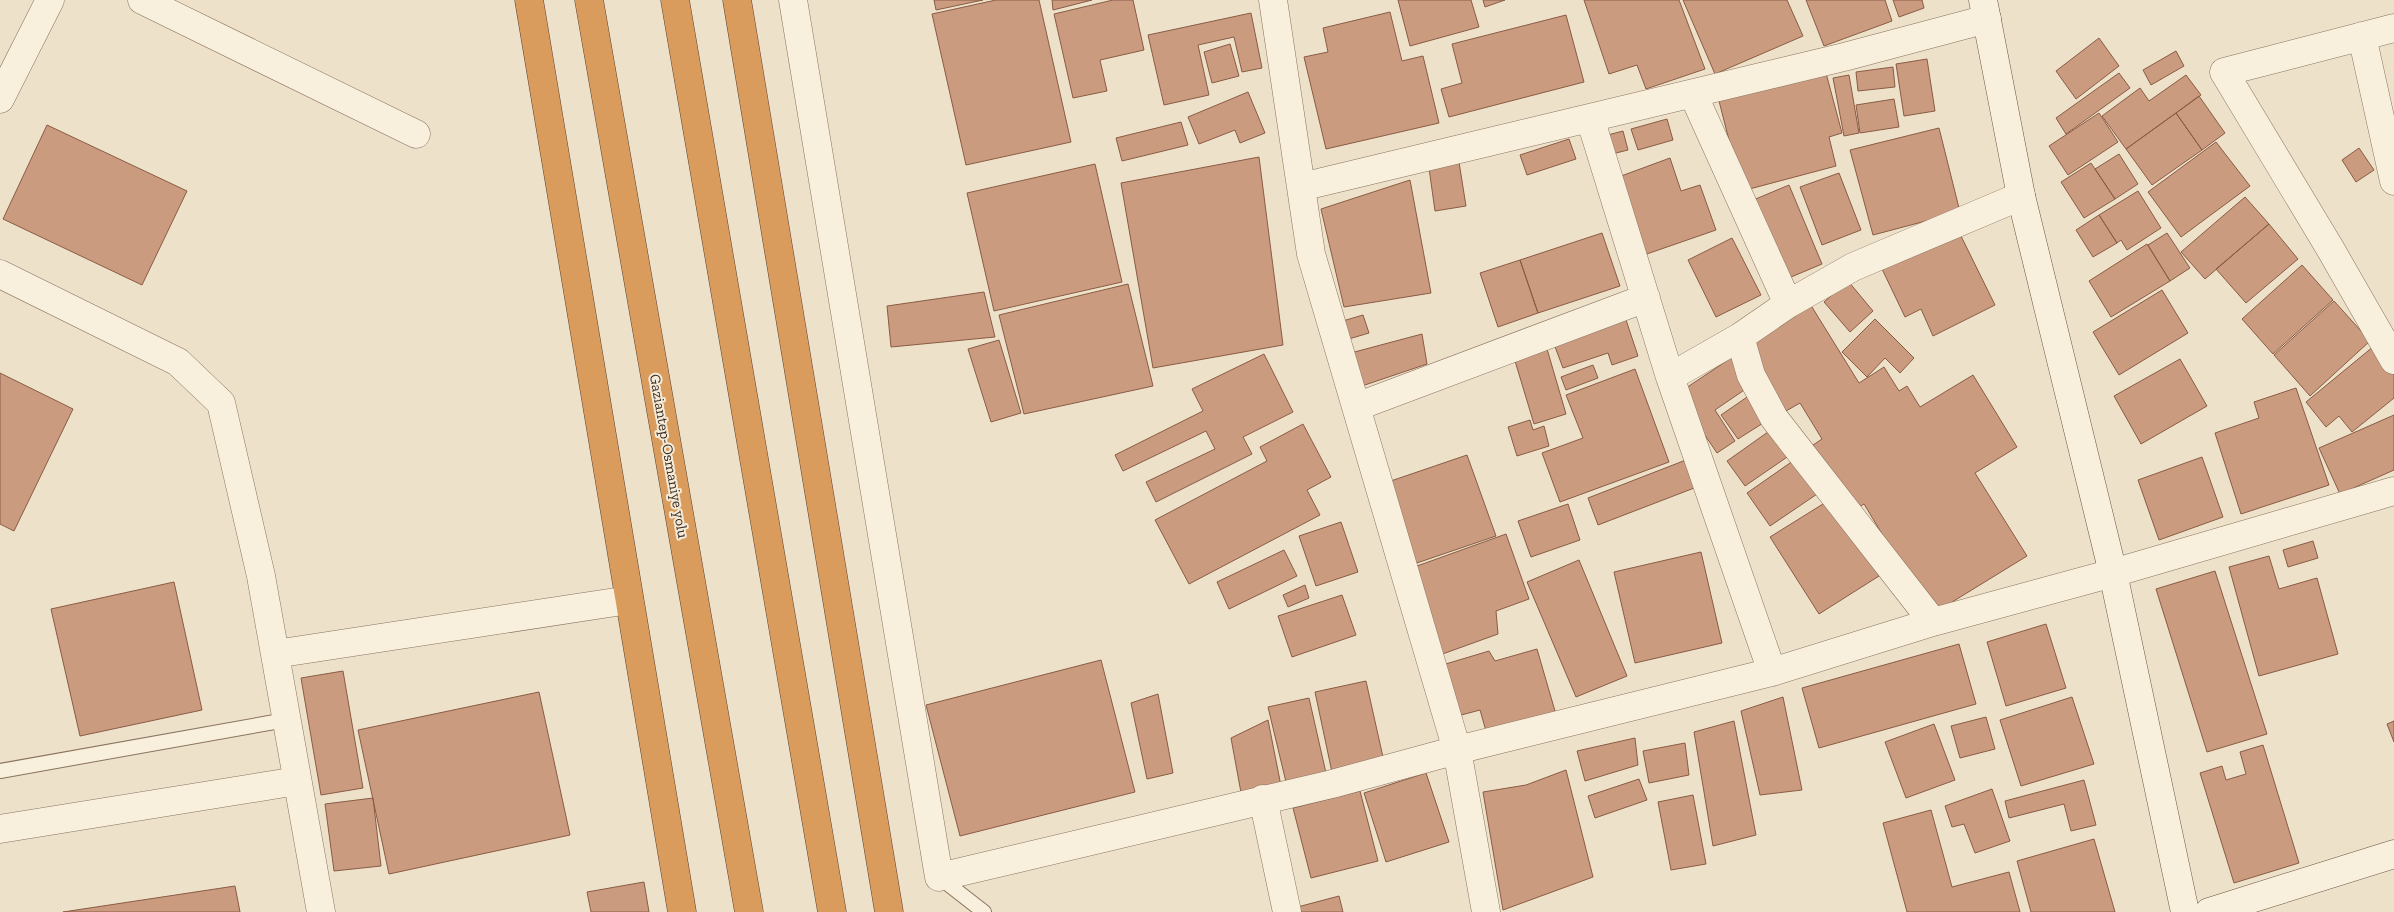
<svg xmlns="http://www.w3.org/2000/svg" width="2394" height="912" viewBox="0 0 2394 912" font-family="'Zilla Slab',serif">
<rect width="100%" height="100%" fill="#eee1c9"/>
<path fill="#cb9b80" stroke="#895c44" d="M 934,0 L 983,0 L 936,10 Z
M 996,0 L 1039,0 L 1071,142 L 966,165 L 932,14 Z
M 1052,0 L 1092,0 L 1053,10 Z
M 1113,0 L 1133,0 L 1144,50 L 1100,60 L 1107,91 L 1073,98 L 1054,14 Z
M 1398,0 L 1471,0 L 1479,27 L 1410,46 Z
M 1483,0 L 1505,0 L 1485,7 Z
M 1584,0 L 1679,0 L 1705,69 L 1646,89 L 1637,65 L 1609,74 Z
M 1683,0 L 1787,0 L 1803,36 L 1715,74 Z
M 1806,0 L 1885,0 L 1892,21 L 1824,46 Z
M 1893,0 L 1922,0 L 1924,8 L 1899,17 Z
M 1390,12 L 1402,61 L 1423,56 L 1439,123 L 1326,149 L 1304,57 L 1328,52 L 1323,28 Z
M 1251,13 L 1262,68 L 1242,72 L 1234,37 L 1198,45 L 1209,95 L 1164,105 L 1148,35 Z
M 1566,15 L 1584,82 L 1449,117 L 1441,89 L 1462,83 L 1452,44 Z
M 2099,38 L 2119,66 L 2076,99 L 2056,71 Z
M 1230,44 L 1239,76 L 1212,83 L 1204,52 Z
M 2176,51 L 2184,66 L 2151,85 L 2143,70 Z
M 1927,59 L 1935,111 L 1904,116 L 1896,64 Z
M 1893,67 L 1895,87 L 1858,91 L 1856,72 Z
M 1826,73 L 1842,133 L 1829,137 L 1836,166 L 1742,191 L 1719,101 Z
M 2119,73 L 2130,88 L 2066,134 L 2056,118 Z
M 1849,75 L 1859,133 L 1844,136 L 1833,78 Z
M 2186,75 L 2201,95 L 2126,149 L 2102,116 L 2140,88 L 2149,101 Z
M 1248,92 L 1265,133 L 1240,143 L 1235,130 L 1199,144 L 1188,117 Z
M 2199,96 L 2225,133 L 2202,150 L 2176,113 Z
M 1894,99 L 1899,127 L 1860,133 L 1856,105 Z
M 2099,113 L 2118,142 L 2068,175 L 2049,146 Z
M 2176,113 L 2202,150 L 2152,185 L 2126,149 Z
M 1667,119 L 1673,140 L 1638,150 L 1631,129 Z
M 1181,122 L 1188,145 L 1122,161 L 1116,138 Z
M 47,125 L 187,191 L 142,285 L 3,219 Z
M 1939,128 L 1960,212 L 1873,235 L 1850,150 Z
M 1623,131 L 1628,150 L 1604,156 L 1600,137 Z
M 1569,139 L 1576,159 L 1527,175 L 1520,155 Z
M 2216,142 L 2250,186 L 2181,237 L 2148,192 Z
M 2359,148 L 2374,170 L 2356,182 L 2342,160 Z
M 2119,154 L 2138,184 L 2115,199 L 2095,169 Z
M 1458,156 L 1466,206 L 1435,211 L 1428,161 Z
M 1259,157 L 1283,345 L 1153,368 L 1121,183 Z
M 1670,158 L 1681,191 L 1700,185 L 1716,230 L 1641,256 L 1613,179 Z
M 2091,163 L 2115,199 L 2084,218 L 2061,182 Z
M 1095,164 L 1122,282 L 994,311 L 967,193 Z
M 1839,173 L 1861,230 L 1822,245 L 1800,187 Z
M 1410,180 L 1431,293 L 1344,307 L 1321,209 Z
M 1789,185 L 1822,264 L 1784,280 L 1751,201 Z
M 2138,191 L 2161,228 L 2127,250 L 2121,240 L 2117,243 L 2099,215 Z
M 2245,197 L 2269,224 L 2205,279 L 2181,252 Z
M 2099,215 L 2117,243 L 2093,257 L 2076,230 Z
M 2269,224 L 2298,259 L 2246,303 L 2216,269 Z
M 1959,232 L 1995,305 L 1933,336 L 1921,309 L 1905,317 L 1882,269 Z
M 1602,233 L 1620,286 L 1538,313 L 1520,260 Z
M 2167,233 L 2190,268 L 2170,281 L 2148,245 Z
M 1732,238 L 1761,295 L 1716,317 L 1688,260 Z
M 2147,244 L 2170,281 L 2111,317 L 2089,281 Z
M 1520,260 L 1538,313 L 1498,327 L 1480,273 Z
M 2302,265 L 2333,300 L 2273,354 L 2242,319 Z
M 1848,281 L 1873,311 L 1850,332 L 1824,302 Z
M 1128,284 L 1153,386 L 1024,414 L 999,315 Z
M 2162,290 L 2188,333 L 2119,375 L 2093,332 Z
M 984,292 L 995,337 L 891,347 L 887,306 Z
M 1807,299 L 1859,383 L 1884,367 L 1899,391 L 1907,386 L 1920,407 L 1973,375 L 2017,447 L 1975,473 L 2027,556 L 1931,615 L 1864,504 L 1853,511 L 1813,445 L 1822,439 L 1800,403 L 1786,411 L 1742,339 Z
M 2334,301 L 2370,341 L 2310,396 L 2274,355 Z
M 1623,311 L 1638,356 L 1612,365 L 1608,353 L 1563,368 L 1551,336 Z
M 1363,315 L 1369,333 L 1342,341 L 1336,323 Z
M 1875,319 L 1914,358 L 1900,373 L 1885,358 L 1867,377 L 1842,352 Z
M 1422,334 L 1427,364 L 1356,388 L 1347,354 Z
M 999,340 L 1021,413 L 991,422 L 968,349 Z
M 1545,342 L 1566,414 L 1534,424 L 1512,351 Z
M 2374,346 L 2394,371 L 2394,398 L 2352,432 L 2339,416 L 2326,427 L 2306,402 Z
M 1264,354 L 1293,412 L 1243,437 L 1252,454 L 1156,502 L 1146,482 L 1215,449 L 1206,431 L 1123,471 L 1115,455 L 1203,411 L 1192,389 Z
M 1734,356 L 1753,384 L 1715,410 L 1735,441 L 1717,453 L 1677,394 Z
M 2180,359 L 2207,406 L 2141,444 L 2114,396 Z
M 1593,365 L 1598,378 L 1566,390 L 1561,377 Z
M 1635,369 L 1669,462 L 1560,502 L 1542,453 L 1583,438 L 1566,395 Z
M 0,373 L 73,409 L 14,531 L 0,524 Z
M 2296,388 L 2329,485 L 2241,514 L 2215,433 L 2259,418 L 2254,402 Z
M 1750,395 L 1768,420 L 1738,439 L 1721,415 Z
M 2394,415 L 2394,470 L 2340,494 L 2319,448 Z
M 1530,420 L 1533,430 L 1544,426 L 1549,446 L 1517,456 L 1508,427 Z
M 1303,424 L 1331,477 L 1307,490 L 1320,515 L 1189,584 L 1155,520 L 1267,461 L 1260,447 Z
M 1775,427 L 1793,453 L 1745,486 L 1727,461 Z
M 1467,455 L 1496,536 L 1411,565 L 1382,484 Z
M 1800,456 L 1823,490 L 1770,526 L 1747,493 Z
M 2202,457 L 2223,517 L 2159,540 L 2138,480 Z
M 1691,458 L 1702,485 L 1598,525 L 1588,498 Z
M 1831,499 L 1879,576 L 1819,614 L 1770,537 Z
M 1568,504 L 1580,540 L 1531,557 L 1518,521 Z
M 1341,522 L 1358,572 L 1316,586 L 1299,536 Z
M 1506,534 L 1529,599 L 1496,611 L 1498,634 L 1437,656 L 1406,570 Z
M 2313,541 L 2318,558 L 2288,567 L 2283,550 Z
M 1284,550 L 1297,576 L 1229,609 L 1217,582 Z
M 1701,552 L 1722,643 L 1635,663 L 1614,572 Z
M 2269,556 L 2279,589 L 2317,578 L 2338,654 L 2259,676 L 2229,567 Z
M 1579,560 L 1627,676 L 1576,697 L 1527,582 Z
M 2215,571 L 2267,734 L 2207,752 L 2156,589 Z
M 174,582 L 202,710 L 80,736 L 51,609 Z
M 1305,585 L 1309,598 L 1288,607 L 1283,595 Z
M 1342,595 L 1356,635 L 1292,657 L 1278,616 Z
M 2046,624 L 2066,688 L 2006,706 L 1987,642 Z
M 1959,644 L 1976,704 L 1819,748 L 1802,688 Z
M 1537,649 L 1557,718 L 1488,738 L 1480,710 L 1454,717 L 1439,666 L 1489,651 L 1495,661 Z
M 1101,660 L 1135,792 L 960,836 L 926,705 Z
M 343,671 L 363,788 L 321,795 L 301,678 Z
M 1366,681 L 1385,766 L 1333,777 L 1315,692 Z
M 539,692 L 570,835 L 389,874 L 358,730 Z
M 1158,694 L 1173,773 L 1147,779 L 1131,703 Z
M 1783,697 L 1802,790 L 1760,795 L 1741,711 Z
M 2072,697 L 2094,764 L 2021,786 L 2000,720 Z
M 1309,698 L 1326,773 L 1286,782 L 1268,707 Z
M 1986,717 L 1995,749 L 1960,758 L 1951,726 Z
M 1268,720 L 1282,791 L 1242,798 L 1231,738 Z
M 1734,721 L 1756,835 L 1713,846 L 1694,732 Z
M 2394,721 L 2394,742 L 2387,724 Z
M 1934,724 L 1955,780 L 1906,798 L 1885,742 Z
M 1635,738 L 1638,765 L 1585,781 L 1577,751 Z
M 1685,743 L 1689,775 L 1649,783 L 1643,751 Z
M 2263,745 L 2299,863 L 2234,883 L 2200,773 L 2222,766 L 2226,780 L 2246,774 L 2240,752 Z
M 1566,770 L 1593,877 L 1503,910 L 1483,792 L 1526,785 Z
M 1426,773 L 1449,842 L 1386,862 L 1364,793 Z
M 1639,779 L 1647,800 L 1595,818 L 1588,796 Z
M 2084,780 L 2096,825 L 2071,831 L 2064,804 L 2009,818 L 2005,801 Z
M 1992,789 L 2010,841 L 1975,853 L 1964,824 L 1952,827 L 1945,806 Z
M 1360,791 L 1378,861 L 1311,878 L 1293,808 Z
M 1693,795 L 1706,864 L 1671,870 L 1658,802 Z
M 373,798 L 381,866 L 334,871 L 325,804 Z
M 1931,810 L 1952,887 L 2009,872 L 2020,912 L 1907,912 L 1883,823 Z
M 2094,839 L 2115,912 L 2031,912 L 2017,861 Z
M 644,882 L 649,912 L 591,912 L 587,892 Z
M 235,886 L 240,912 L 63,912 Z
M 1339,896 L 1343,912 L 1290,912 L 1290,909 Z"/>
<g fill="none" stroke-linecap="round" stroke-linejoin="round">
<defs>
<path id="lane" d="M 0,771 L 286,720
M 939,877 L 984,912"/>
<path id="street" d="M 142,0 L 416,134
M 793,0 L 939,877 L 1332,784 L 1457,750 L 1772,672 L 1933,622 L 2113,573 L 2394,491
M 1273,0 L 1311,254 L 1457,750 L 1486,912
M 2394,28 L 2224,72 L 2331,250 L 2394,360
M 2362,36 L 2394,181
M 1693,94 L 1788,304
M 0,99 L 50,0
M 1590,118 L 1670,377 L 1772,672
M 1301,187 L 1844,57 L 1987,19
M 0,274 L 178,362 L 221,403 L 261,576 L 321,912
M 1740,337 L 1751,375 L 1774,418 L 1933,622
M 1670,377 L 1740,337 L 1788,304 L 1853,267 L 2021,196
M 1356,407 L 1646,298
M 275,654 L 629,600
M 1263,799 L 1287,912
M 0,829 L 297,781"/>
<path id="secondary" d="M 1983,0 L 2021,196 L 2113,573 L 2185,912
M 2209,912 L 2394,854"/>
<path id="highway" d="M 529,0 L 682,912
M 589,0 L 749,912
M 675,0 L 832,912
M 737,0 L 889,912"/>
</defs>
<use href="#lane" stroke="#8a735e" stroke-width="16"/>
<use href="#street" stroke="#8a735e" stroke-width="29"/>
<use href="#secondary" stroke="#6c5441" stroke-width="29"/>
<use href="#highway" stroke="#584232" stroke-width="29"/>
<use href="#lane" stroke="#f8efdd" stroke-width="14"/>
<use href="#street" stroke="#f8efdd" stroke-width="28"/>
<use href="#secondary" stroke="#f8efdd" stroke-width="28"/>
<use href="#highway" stroke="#da9c5d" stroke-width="28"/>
</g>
<g text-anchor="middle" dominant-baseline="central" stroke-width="4" stroke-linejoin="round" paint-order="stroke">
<g font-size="15" fill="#3b2c21" stroke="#f5ebd9">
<text transform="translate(669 456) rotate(80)">Gaziantep-Osmaniye yolu</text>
</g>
</g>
</svg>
